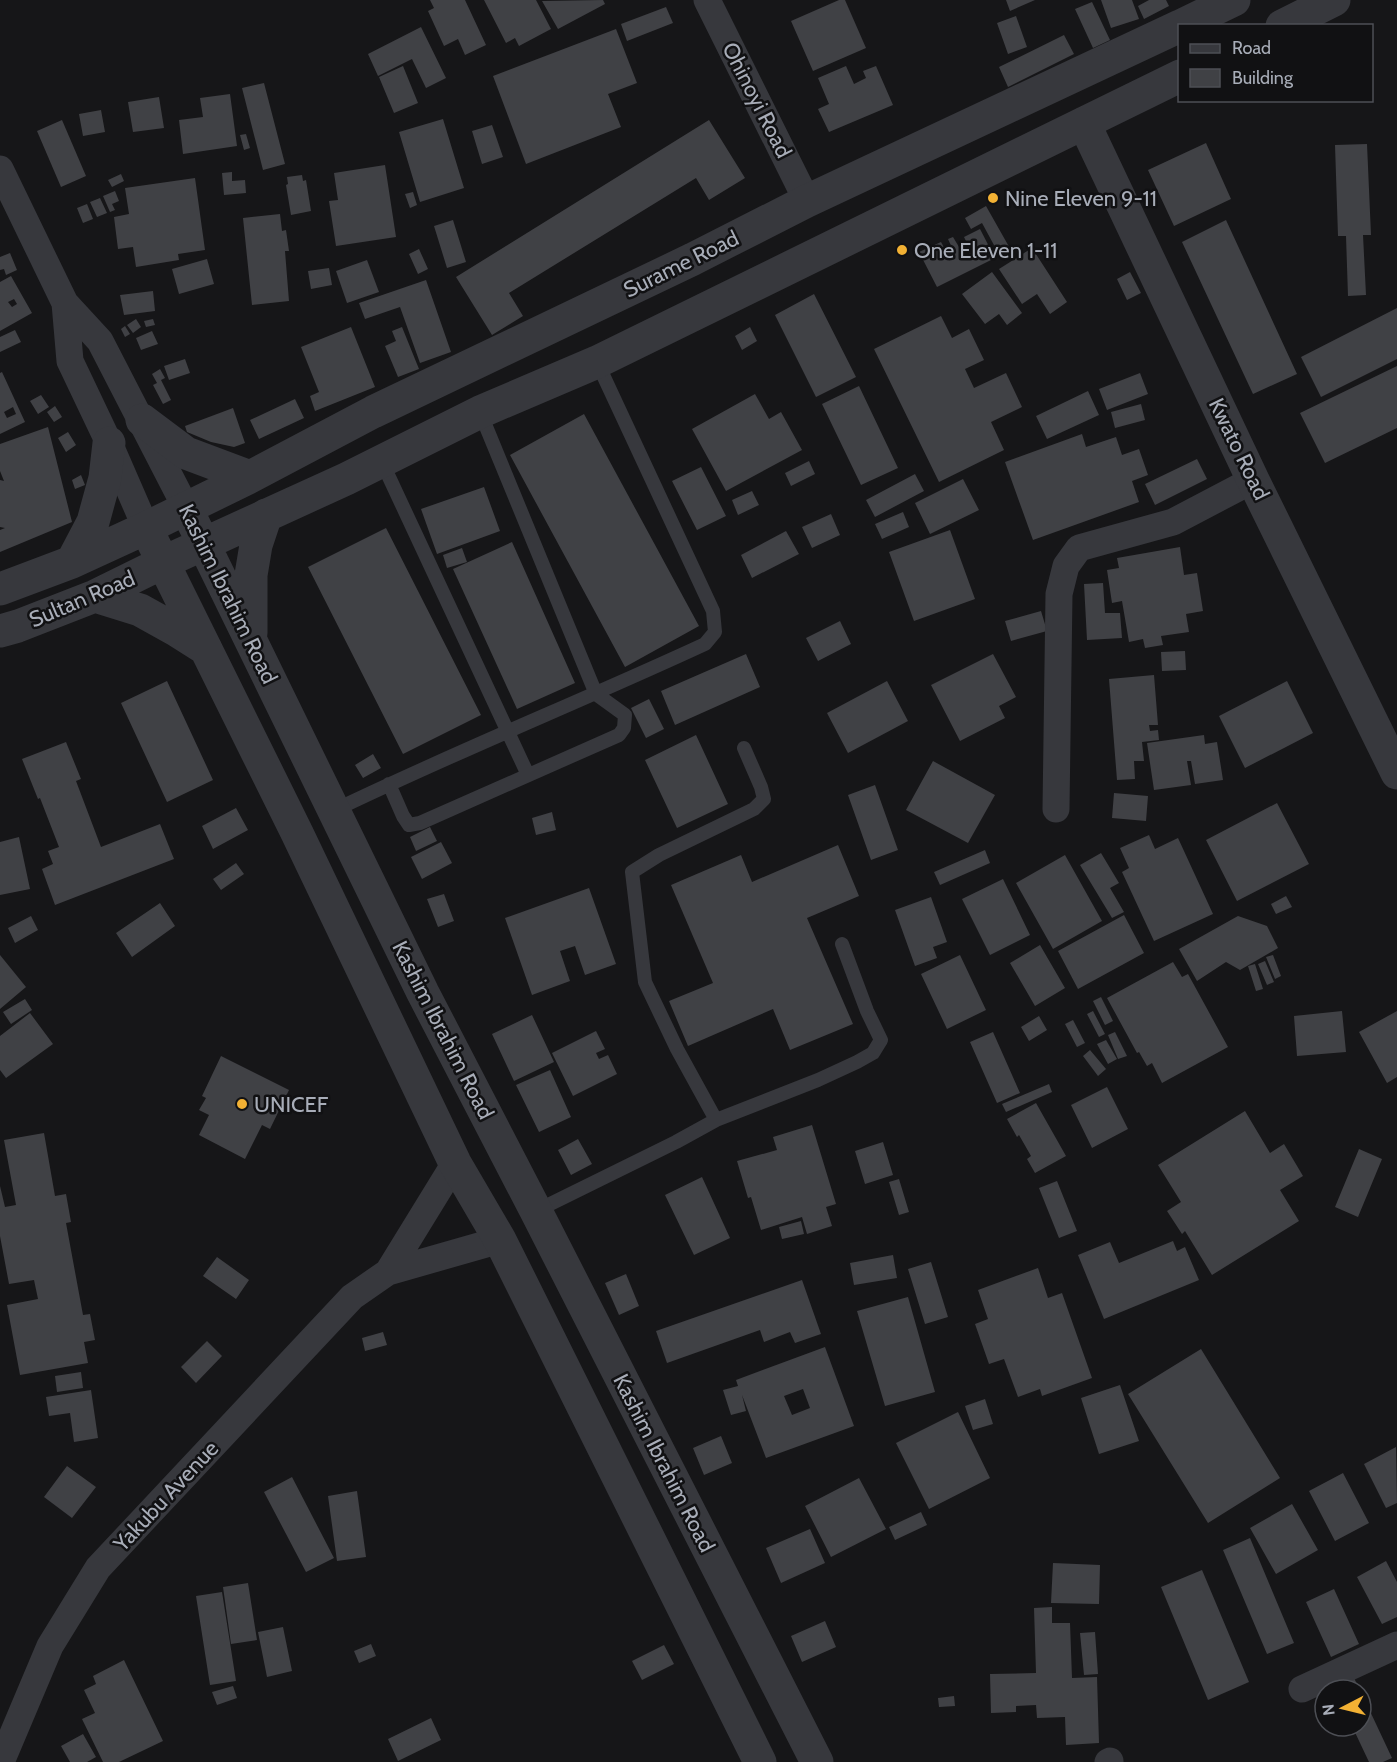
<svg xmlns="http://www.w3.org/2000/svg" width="1397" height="1762" viewBox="0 0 1397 1762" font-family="Cabin,sans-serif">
<rect width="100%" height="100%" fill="#161618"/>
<path fill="#404145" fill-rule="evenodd" d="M 430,0 L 465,0 L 486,45 L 465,55 L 458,39 L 444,46 L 428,11 L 434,8 Z
M 484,0 L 536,0 L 551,29 L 519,46 L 515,38 L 506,43 Z
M 603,0 L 605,4 L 558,29 L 542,1 Z
M 839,0 L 845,0 L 866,48 L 813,71 L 791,21 Z
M 1006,0 L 1035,0 L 1010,11 Z
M 1101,0 L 1132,0 L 1139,19 L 1111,28 Z
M 1149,0 L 1166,0 L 1169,6 L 1144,19 L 1138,6 Z
M 1092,2 L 1110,40 L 1093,48 L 1075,9 Z
M 666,7 L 673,23 L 627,41 L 621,24 Z
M 1016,16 L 1027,47 L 1008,54 L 997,23 Z
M 421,27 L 446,78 L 426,88 L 412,59 L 378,76 L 368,54 Z
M 616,29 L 637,83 L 608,94 L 621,127 L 526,164 L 493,76 Z
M 1064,35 L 1074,54 L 1008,87 L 999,67 Z
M 403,66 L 418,103 L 394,113 L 379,77 Z
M 846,66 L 854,84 L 866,78 L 863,71 L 876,66 L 893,105 L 829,132 L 818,109 L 829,104 L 818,78 Z
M 264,83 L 285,164 L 263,170 L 242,88 Z
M 230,94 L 237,146 L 183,154 L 179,120 L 203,117 L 200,98 Z
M 159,97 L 164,128 L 133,132 L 128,102 Z
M 101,110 L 105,132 L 83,136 L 79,114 Z
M 443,119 L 464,188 L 420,202 L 399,132 Z
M 62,120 L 86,176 L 61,187 L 37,131 Z
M 709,120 L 745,178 L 709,200 L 696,178 L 509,293 L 523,316 L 492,335 L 456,277 Z
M 492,125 L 503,157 L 482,164 L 472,131 Z
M 246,134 L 250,148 L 244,150 L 240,135 Z
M 1206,143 L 1231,199 L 1174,226 L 1148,170 Z
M 1367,144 L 1371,235 L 1363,235 L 1366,295 L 1348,296 L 1346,236 L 1338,236 L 1335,145 Z
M 385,165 L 396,237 L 336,246 L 329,201 L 338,200 L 334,173 Z
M 232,172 L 232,181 L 245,180 L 246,193 L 224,195 L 222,173 Z
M 121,174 L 124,181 L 112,187 L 108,180 Z
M 302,175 L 303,181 L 306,180 L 311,211 L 291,215 L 286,185 L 288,184 L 287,177 Z
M 195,178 L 205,250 L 178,254 L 179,260 L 136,267 L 133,247 L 118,249 L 114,217 L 129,214 L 125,188 Z
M 115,191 L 119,201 L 112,204 L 115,210 L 110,212 L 103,196 Z
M 413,192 L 417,205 L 410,208 L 405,194 Z
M 100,198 L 107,213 L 97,217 L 90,202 Z
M 87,204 L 93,219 L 83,223 L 77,208 Z
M 986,206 L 1012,252 L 1001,258 L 982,223 L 971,229 L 965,218 Z
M 280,214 L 282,231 L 286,230 L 289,251 L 285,251 L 289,301 L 252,305 L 243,218 Z
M 453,220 L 466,262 L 447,268 L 434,226 Z
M 1226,220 L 1297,374 L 1253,394 L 1182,242 Z
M 980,229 L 995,258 L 937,287 L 919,252 L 941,242 L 947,253 L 953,250 L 948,239 L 953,237 L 959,247 L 967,243 L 964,237 Z
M 1032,248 L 1067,302 L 1050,314 L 1037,294 L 1022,304 L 999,269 Z
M 419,249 L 428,269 L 418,274 L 409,254 Z
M 10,253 L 17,270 L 6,275 L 4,269 L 0,270 L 0,257 Z
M 207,259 L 214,284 L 179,294 L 172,269 Z
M 367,260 L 379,292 L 347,303 L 336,271 Z
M 329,268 L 332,285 L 311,289 L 308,271 Z
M 992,272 L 1022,313 L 1007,325 L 999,314 L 985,324 L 962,294 Z
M 1130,272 L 1141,293 L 1127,300 L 1117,279 Z
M 11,276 L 32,313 L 0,331 L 0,282 ZM 14,299 L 17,304 L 12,307 L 8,302 Z
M 426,280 L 451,352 L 420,363 L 400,307 L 365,319 L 359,303 Z
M 153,291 L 155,311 L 124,315 L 120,295 Z
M 814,294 L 856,377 L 816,397 L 775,315 Z
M 1397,308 L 1397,359 L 1321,397 L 1301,357 Z
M 941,316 L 952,338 L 969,329 L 984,360 L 965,369 L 974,388 L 1006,373 L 1022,407 L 991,422 L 1004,450 L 939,482 L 874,349 Z
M 136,319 L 141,327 L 133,333 L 127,325 Z
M 153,319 L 155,325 L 146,327 L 144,321 Z
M 125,326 L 130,334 L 125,337 L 121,329 Z
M 351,327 L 375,387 L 315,411 L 310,396 L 319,392 L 301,347 Z
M 402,327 L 419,369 L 398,377 L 385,346 L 396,341 L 392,331 Z
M 750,327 L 757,341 L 742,350 L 735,336 Z
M 15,330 L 21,342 L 0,352 L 0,337 Z
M 152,331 L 158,344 L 141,350 L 136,338 Z
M 185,359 L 190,373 L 169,380 L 164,366 Z
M 1397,366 L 1397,428 L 1325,463 L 1300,413 Z
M 160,369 L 165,378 L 161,380 L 171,400 L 163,404 L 153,385 L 157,383 L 152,374 Z
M 2,372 L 25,422 L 0,434 L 0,373 ZM 13,407 L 16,414 L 7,418 L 4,412 Z
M 1140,373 L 1148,394 L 1107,410 L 1099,389 Z
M 859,386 L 898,468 L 861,485 L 822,404 Z
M 1088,391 L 1099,415 L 1047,439 L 1036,416 Z
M 755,394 L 769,419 L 781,412 L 802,450 L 726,491 L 692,429 Z
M 41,395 L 49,407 L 38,414 L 30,401 Z
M 295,399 L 304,418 L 259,439 L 250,420 Z
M 1141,404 L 1145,420 L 1115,428 L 1111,412 Z
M 55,406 L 62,417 L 54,422 L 47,412 Z
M 233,408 L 245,443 L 234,447 L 211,442 L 187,432 L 185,426 Z
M 584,414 L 699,626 L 625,667 L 510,455 Z
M 48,427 L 72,522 L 0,552 L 0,530 L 5,528 L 0,527 L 0,480 L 4,481 L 0,471 L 0,444 Z
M 68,432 L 76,445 L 66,452 L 58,438 Z
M 1082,434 L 1086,447 L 1116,437 L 1122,455 L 1139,449 L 1148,475 L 1132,481 L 1139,502 L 1033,540 L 1005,462 Z
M 1197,459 L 1207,479 L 1155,505 L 1145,484 Z
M 809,461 L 815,474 L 791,486 L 785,473 Z
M 701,467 L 726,516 L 697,530 L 672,481 Z
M 915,474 L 924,491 L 875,517 L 866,500 Z
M 81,475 L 85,485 L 75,489 L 72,480 Z
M 963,479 L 979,510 L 930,534 L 915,503 Z
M 484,487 L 500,531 L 437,554 L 421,509 Z
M 752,491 L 759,505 L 738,515 L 732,500 Z
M 903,512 L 909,527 L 882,539 L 875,524 Z
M 831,514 L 840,535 L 812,548 L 802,527 Z
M 386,528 L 481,715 L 403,754 L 308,567 Z
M 950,530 L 975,599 L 914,621 L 889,552 Z
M 786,531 L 799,554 L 752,578 L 741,555 Z
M 512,542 L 575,683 L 517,709 L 453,569 Z
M 1180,547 L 1184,575 L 1197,573 L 1203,611 L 1186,614 L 1189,632 L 1161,636 L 1163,645 L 1145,648 L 1143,639 L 1129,642 L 1122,601 L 1112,603 L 1107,570 L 1119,568 L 1117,558 Z
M 462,548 L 467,562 L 447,568 L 443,555 Z
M 1103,583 L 1105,613 L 1120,613 L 1122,638 L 1087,640 L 1084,584 Z
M 1041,611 L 1047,631 L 1011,641 L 1005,621 Z
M 840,621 L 851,644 L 818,661 L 806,638 Z
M 1185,651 L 1186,670 L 1162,671 L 1161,652 Z
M 746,654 L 760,687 L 675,725 L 661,691 Z
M 993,654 L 1016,697 L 999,706 L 1005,718 L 960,741 L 931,685 Z
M 1154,675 L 1158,725 L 1149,725 L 1150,731 L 1158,730 L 1159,740 L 1142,742 L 1144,761 L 1134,761 L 1135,779 L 1117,780 L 1109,679 Z
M 167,681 L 213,780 L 167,802 L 121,703 Z
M 887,681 L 908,721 L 848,753 L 827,713 Z
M 1287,681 L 1313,733 L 1245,768 L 1219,716 Z
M 649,699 L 664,729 L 646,738 L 631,708 Z
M 696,735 L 728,804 L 677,828 L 645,760 Z
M 1204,735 L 1205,744 L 1217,742 L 1223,780 L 1195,784 L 1191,761 L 1187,761 L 1191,785 L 1154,790 L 1147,743 Z
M 66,742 L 81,779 L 76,781 L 101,847 L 160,824 L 174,859 L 55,905 L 42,869 L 53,864 L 48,851 L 59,847 L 40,798 L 38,799 L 22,759 Z
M 373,754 L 381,768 L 363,778 L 355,765 Z
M 933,761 L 995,795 L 968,843 L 906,810 Z
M 875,785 L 898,850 L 871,860 L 848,795 Z
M 1114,793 L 1148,796 L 1146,821 L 1112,818 Z
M 1277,803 L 1309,864 L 1237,901 L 1206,840 Z
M 236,808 L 248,830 L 213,849 L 202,826 Z
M 552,812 L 556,830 L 536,835 L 532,818 Z
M 430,827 L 437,841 L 416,851 L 410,837 Z
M 1149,835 L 1155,849 L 1178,838 L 1213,914 L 1154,941 L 1122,872 L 1129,868 L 1120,848 Z
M 19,837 L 30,889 L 0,895 L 0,842 Z
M 441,842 L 452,863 L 422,879 L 411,857 Z
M 838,845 L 859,896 L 807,918 L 853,1024 L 790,1050 L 773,1009 L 688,1046 L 669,1001 L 713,983 L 671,885 L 741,855 L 752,882 Z
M 985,850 L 990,863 L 940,885 L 934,872 Z
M 1101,853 L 1119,883 L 1110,888 L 1124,912 L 1112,918 L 1080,865 Z
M 1065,855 L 1102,921 L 1053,949 L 1016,883 Z
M 236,863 L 244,874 L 221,890 L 213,879 Z
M 1003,879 L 1030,935 L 990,955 L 962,899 Z
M 589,888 L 616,964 L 585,975 L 575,946 L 560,951 L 570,981 L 532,995 L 505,918 Z
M 444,894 L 454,921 L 438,927 L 427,899 Z
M 1286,896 L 1292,907 L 1276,914 L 1271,904 Z
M 931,897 L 947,942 L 933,947 L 937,958 L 915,966 L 895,910 Z
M 160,903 L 175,926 L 132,957 L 116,933 Z
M 1124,915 L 1144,953 L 1078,989 L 1058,951 Z
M 31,916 L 38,930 L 15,943 L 8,928 Z
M 1238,916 L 1267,926 L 1278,948 L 1240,970 L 1226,962 L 1197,981 L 1179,949 Z
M 1040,945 L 1065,988 L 1035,1006 L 1010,963 Z
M 0,955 L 26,987 L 0,1009 Z
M 960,955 L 986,1010 L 947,1029 L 921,974 Z
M 1273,955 L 1281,976 L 1275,979 L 1266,957 Z
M 1265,961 L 1274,982 L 1267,985 L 1258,964 Z
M 1173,962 L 1182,977 L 1188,974 L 1228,1047 L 1162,1083 L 1152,1063 L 1147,1066 L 1139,1052 L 1137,1053 L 1107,998 Z
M 1255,964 L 1263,989 L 1256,991 L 1248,966 Z
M 1101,997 L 1113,1021 L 1105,1025 L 1093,1001 Z
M 25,999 L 32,1010 L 11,1024 L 3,1012 Z
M 1093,1011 L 1105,1034 L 1099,1037 L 1087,1014 Z
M 1342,1011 L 1346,1052 L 1297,1056 L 1294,1016 Z
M 1397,1011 L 1397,1077 L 1387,1083 L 1359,1032 Z
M 30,1013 L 53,1044 L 6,1078 L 0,1070 L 0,1036 Z
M 532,1015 L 554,1062 L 514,1081 L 492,1034 Z
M 1039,1016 L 1047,1030 L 1029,1041 L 1021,1027 Z
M 1073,1020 L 1085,1043 L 1077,1047 L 1065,1024 Z
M 596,1031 L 605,1049 L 596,1053 L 599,1059 L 608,1055 L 617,1074 L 573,1096 L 552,1053 Z
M 993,1032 L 1020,1093 L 997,1103 L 970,1042 Z
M 1115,1032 L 1127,1056 L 1118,1059 L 1108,1035 Z
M 1106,1040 L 1117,1059 L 1108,1064 L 1097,1044 Z
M 1090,1050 L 1106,1069 L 1098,1076 L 1083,1056 Z
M 221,1056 L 289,1090 L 270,1129 L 262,1125 L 245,1159 L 199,1135 L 209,1115 L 199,1110 L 206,1098 L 202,1096 Z
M 550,1070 L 571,1117 L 539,1132 L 516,1085 Z
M 1049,1084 L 1052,1092 L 1006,1112 L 1002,1104 Z
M 1107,1087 L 1128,1129 L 1092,1148 L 1071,1105 Z
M 1036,1103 L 1066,1156 L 1035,1173 L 1027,1159 L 1031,1156 L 1019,1135 L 1017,1137 L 1007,1119 Z
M 1245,1111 L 1270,1153 L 1284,1144 L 1303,1176 L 1280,1190 L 1299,1221 L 1212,1275 L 1185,1231 L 1182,1234 L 1167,1211 L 1181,1202 L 1158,1165 Z
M 812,1125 L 836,1204 L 826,1207 L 832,1226 L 807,1234 L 802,1217 L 761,1230 L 751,1197 L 748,1198 L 737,1161 L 777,1150 L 773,1137 Z
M 44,1133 L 55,1196 L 66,1194 L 71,1222 L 66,1223 L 83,1315 L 90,1314 L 95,1340 L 84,1342 L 88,1363 L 20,1375 L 7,1305 L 38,1299 L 34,1280 L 9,1284 L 0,1236 L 0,1186 L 5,1207 L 16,1205 L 4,1140 Z
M 578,1139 L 592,1164 L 571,1175 L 558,1150 Z
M 883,1142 L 893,1175 L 865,1184 L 855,1151 Z
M 1359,1149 L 1382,1159 L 1358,1217 L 1335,1207 Z
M 702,1177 L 730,1238 L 694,1255 L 665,1195 Z
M 899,1179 L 909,1212 L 899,1215 L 889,1182 Z
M 1057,1181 L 1077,1231 L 1059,1238 L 1039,1188 Z
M 801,1221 L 804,1234 L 782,1239 L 779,1227 Z
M 1173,1241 L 1177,1251 L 1185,1247 L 1199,1280 L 1104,1319 L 1078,1255 L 1110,1242 L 1119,1263 Z
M 893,1255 L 897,1278 L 854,1285 L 850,1263 Z
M 217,1257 L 249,1280 L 236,1299 L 203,1276 Z
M 931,1262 L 948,1317 L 925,1324 L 908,1269 Z
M 1038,1268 L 1048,1298 L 1062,1293 L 1092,1378 L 1042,1396 L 1040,1389 L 1018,1397 L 1004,1359 L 989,1364 L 975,1324 L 988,1319 L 978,1290 Z
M 626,1274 L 639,1306 L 619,1315 L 605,1283 Z
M 802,1280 L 821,1334 L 795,1343 L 790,1332 L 764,1342 L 760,1330 L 667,1363 L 656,1331 Z
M 908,1297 L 935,1392 L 885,1406 L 857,1311 Z
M 383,1332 L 387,1345 L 365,1351 L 362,1338 Z
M 207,1341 L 222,1356 L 196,1383 L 181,1367 Z
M 825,1347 L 854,1426 L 766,1458 L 742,1395 L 746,1411 L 731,1415 L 723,1390 L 738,1386 L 736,1380 ZM 803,1389 L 810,1408 L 792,1415 L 784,1396 Z
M 1201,1349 L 1280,1478 L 1208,1523 L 1128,1394 Z
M 81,1372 L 83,1388 L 57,1392 L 55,1376 Z
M 1120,1385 L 1139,1441 L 1099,1454 L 1081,1398 Z
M 91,1390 L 98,1438 L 74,1442 L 70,1413 L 49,1416 L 46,1397 Z
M 985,1399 L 993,1424 L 973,1430 L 965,1406 Z
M 958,1412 L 990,1478 L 929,1509 L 896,1443 Z
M 721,1436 L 732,1463 L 704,1475 L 693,1448 Z
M 1396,1447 L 1397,1503 L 1386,1508 L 1364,1464 Z
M 67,1466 L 96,1487 L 72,1518 L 44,1497 Z
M 1343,1473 L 1369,1523 L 1335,1541 L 1309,1491 Z
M 292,1477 L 334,1558 L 306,1572 L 264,1492 Z
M 859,1478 L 886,1529 L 831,1557 L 805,1506 Z
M 357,1491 L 366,1557 L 337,1561 L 328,1496 Z
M 1292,1504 L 1318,1550 L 1276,1574 L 1250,1528 Z
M 921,1512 L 927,1525 L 895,1540 L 889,1527 Z
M 810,1529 L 825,1563 L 781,1583 L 766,1548 Z
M 1250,1538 L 1294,1643 L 1267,1654 L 1223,1550 Z
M 1386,1561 L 1397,1582 L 1397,1617 L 1382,1624 L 1357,1577 Z
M 1053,1563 L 1100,1565 L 1099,1604 L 1051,1603 Z
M 1202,1570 L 1249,1682 L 1208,1700 L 1161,1587 Z
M 248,1583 L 257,1640 L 231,1644 L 223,1587 Z
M 1334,1589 L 1359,1644 L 1331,1657 L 1306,1602 Z
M 222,1592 L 236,1681 L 210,1685 L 196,1596 Z
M 1052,1607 L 1052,1623 L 1070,1623 L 1072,1678 L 1097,1677 L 1099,1743 L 1066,1745 L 1065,1717 L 1037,1718 L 1036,1705 L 1016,1706 L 1016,1712 L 991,1713 L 990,1674 L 1036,1673 L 1034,1608 Z
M 825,1621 L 836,1647 L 802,1662 L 791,1636 Z
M 283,1627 L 292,1671 L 267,1677 L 258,1632 Z
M 1095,1632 L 1098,1674 L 1084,1675 L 1080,1633 Z
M 371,1644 L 376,1656 L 359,1663 L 354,1651 Z
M 664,1645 L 674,1664 L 642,1680 L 632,1661 Z
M 124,1660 L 163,1741 L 119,1762 L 103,1762 L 82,1719 L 95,1713 L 84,1690 L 96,1684 L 93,1676 Z
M 1353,1676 L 1360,1690 L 1334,1690 L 1332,1686 Z
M 233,1686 L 237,1698 L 217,1705 L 212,1692 Z
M 1361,1692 L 1392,1758 L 1383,1762 L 1369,1762 L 1352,1726 L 1361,1726 Z
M 954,1696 L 955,1706 L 939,1707 L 938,1698 Z
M 431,1718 L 441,1740 L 398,1761 L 388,1739 Z
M 83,1734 L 96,1757 L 87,1762 L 70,1762 L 61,1746 Z"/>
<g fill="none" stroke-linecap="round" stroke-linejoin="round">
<path stroke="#37383d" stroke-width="14" d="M 382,462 L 528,775
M 389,784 L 403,816 L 409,825 L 420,823 L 619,735 L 624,728 L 625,715 L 596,694 L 480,412
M 335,810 C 457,751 582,701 705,644 L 715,632 L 713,611 L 597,362
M 716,1120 L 677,1049 L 645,982 L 632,872 L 659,855 L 754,809 L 764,799 L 761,787 L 744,748
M 536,1211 L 676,1142 L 716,1120 L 818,1080 L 857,1062 L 873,1053 L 881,1040 L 867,1011 L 842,944"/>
<path stroke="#37383d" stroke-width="27" d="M 707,0 L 807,201
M 0,169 L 65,303 L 100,341 L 186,508
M 65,303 L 70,361 L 109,443 L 146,528
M 1056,809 L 1059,594 L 1066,566 L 1079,548 L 1173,522 L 1253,480
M 388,1272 L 455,1163
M 1302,1689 L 1397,1645
M 1,1762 L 50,1646 L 98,1568 L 352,1297 L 388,1272 L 500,1240
M 1108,1762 L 1110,1761"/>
<path stroke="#37383d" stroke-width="33" d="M 1180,26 L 1234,0
M 1282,26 L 1334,0
M 1084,123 L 1253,480 L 1397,773
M 142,420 L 186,453 L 250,477
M 186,508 L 423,993 L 536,1211 L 817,1762
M 146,528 L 297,833 L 455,1163 L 500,1240 L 760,1762
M 72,562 L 93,522 L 105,478 L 109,443
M 0,589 L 72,562 L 146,528 L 250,477 L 373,412 L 693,259 L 807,201 L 1180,26
M 95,596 L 140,610 L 176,630 L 206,649
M 0,631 L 18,626 L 95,596 L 162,563 L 346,479 L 480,412 L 597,362 L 1180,76
M 251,633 L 251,575 L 256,545 L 266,515"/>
</g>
<g fill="#f2b134" stroke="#111113" stroke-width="2">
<circle cx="993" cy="198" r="6"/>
<circle cx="902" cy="250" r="6"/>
<circle cx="242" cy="1104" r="6"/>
</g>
<g text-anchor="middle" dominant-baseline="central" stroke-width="5" stroke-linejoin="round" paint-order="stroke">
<g font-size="22" fill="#a8adb8" stroke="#111113">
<text transform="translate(757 100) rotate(63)">Ohinoyi Road</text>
<text transform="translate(681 264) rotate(-26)">Surame Road</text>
<text transform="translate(1239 449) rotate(64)">Kwato Road</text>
<text transform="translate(228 594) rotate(64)">Kashim Ibrahim Road</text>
<text transform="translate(82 599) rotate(-23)">Sultan Road</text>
<text transform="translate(443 1030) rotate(63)">Kashim Ibrahim Road</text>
<text transform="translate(664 1463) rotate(63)">Kashim Ibrahim Road</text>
<text transform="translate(166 1496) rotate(-47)">Yakubu Avenue</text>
</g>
<g font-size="22" fill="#a8adb8" stroke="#111113" text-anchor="start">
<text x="1005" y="198">Nine Eleven 9-11</text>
<text x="914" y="250">One Eleven 1-11</text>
<text x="254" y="1104">UNICEF</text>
</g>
</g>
<rect x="1178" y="24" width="195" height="78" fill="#111113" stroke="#4d4f55" stroke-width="1.5"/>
<rect x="1190" y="44" width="30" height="9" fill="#37383d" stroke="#4d4f55" stroke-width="1.5"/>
<text x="1232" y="54" font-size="18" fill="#a8adb8">Road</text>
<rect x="1190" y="69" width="30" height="18" fill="#404145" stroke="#4d4f55" stroke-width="1.5"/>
<text x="1232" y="84" font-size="18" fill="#a8adb8">Building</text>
<g transform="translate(1343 1708) rotate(263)"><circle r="28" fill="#111113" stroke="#4d4f55" stroke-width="1.5"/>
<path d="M0-4.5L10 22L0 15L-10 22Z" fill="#f2b134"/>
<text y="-9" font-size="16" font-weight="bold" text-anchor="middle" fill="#a8adb8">N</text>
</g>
</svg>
